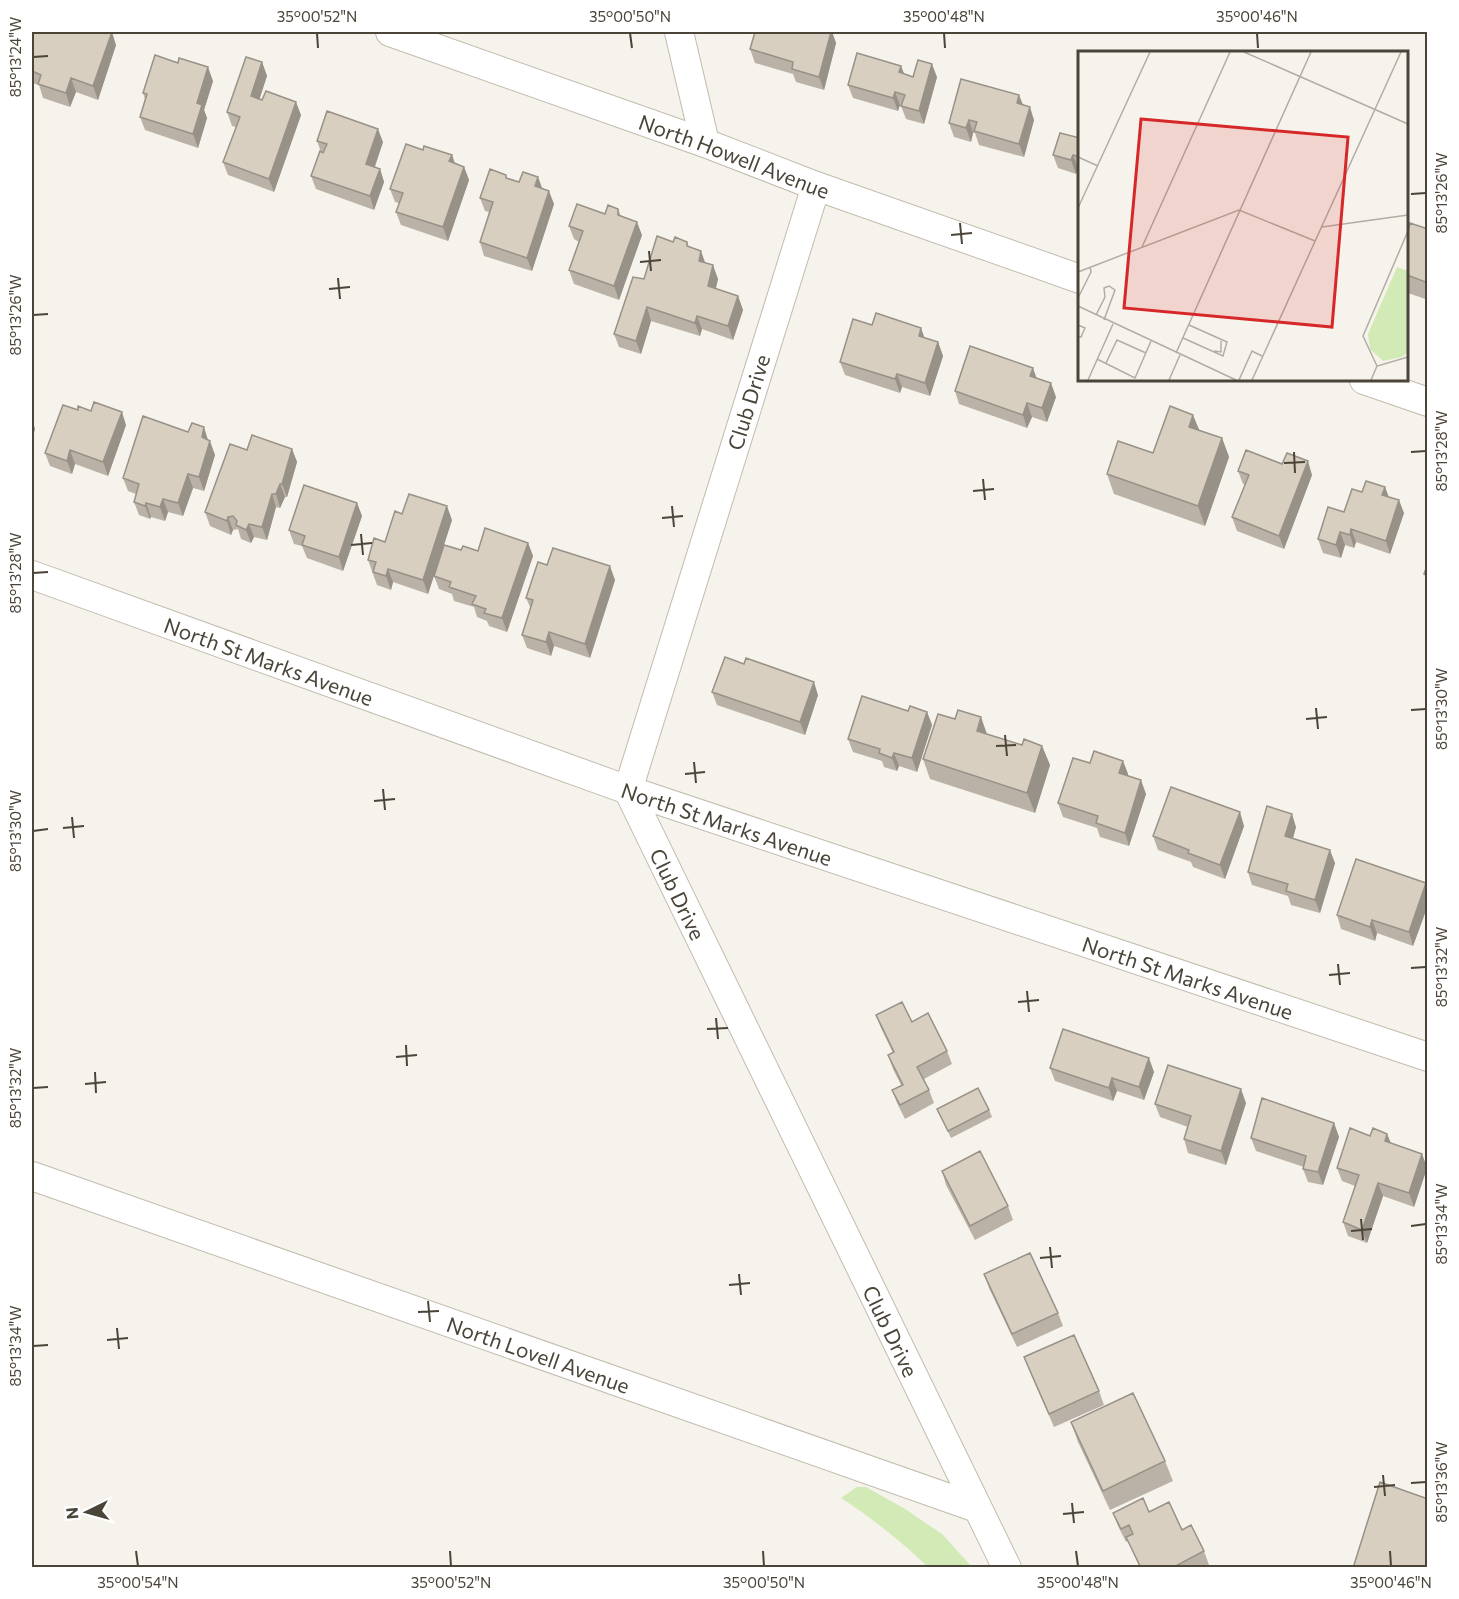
<svg xmlns="http://www.w3.org/2000/svg" width="1459" height="1599" viewBox="0 0 1459 1599" font-family="Commissioner,sans-serif">
<rect width="100%" height="100%" fill="#f6f3ec"/>
<path fill="#d2eab5" d="M 857,1487 L 866,1487 L 905,1509 L 942,1534 L 972,1567 L 928,1567 C 901,1541 872,1518 841,1498 Z"/>
<g fill="none" stroke-linecap="round" stroke-linejoin="round">
<defs>
<g id="street">
<path id="s1" d="M 390,32 L 705,143 L 816,186 L 1080,279"/>
<path d="M 679,32 L 705,143"/>
<path id="s2" d="M 816,186 L 628,790 L 1007,1568"/>
<path d="M 1364,380 L 1428,402"/>
<path id="s3" d="M 32,575 L 628,790 L 1428,1057"/>
<path id="s4" d="M 32,1176 L 977,1508"/>
</g>
</defs>
<use href="#street" stroke="#c2bbae" stroke-width="30"/>
<use href="#street" stroke="#fff" stroke-width="28"/>
</g>
<path fill="#bab2a6" d="M 32,32 L 116,45 L 98,100 L 76,92 L 70,107 L 43,98 L 39,85 L 32,83 Z
M 755,32 L 832,32 L 836,43 L 824,90 L 796,82 L 793,74 L 755,63 L 750,49 Z
M 262,62 L 267,76 L 259,99 L 301,115 L 274,192 L 228,175 L 223,162 L 236,127 L 232,126 L 227,112 Z
M 901,66 L 904,74 L 913,77 L 937,77 L 924,124 L 906,119 L 901,106 L 900,105 L 898,111 L 853,98 L 848,85 Z
M 213,81 L 204,110 L 207,118 L 198,148 L 145,130 L 140,117 L 145,99 L 143,93 Z
M 1019,95 L 1023,105 L 1034,120 L 1024,157 L 979,145 L 975,133 L 973,133 L 971,142 L 954,137 L 949,123 Z
M 1080,138 L 1080,169 L 1078,168 L 1076,174 L 1058,168 L 1053,155 Z
M 317,141 L 383,142 L 375,167 L 380,169 L 384,182 L 374,210 L 316,189 L 311,176 L 321,152 Z
M 423,150 L 452,155 L 455,163 L 464,167 L 469,180 L 448,241 L 401,225 L 396,212 L 399,203 L 395,202 L 390,189 Z
M 538,177 L 542,188 L 554,204 L 532,271 L 484,256 L 480,242 L 489,212 L 485,211 L 480,198 L 508,179 L 519,182 Z
M 618,209 L 621,216 L 642,235 L 619,300 L 574,284 L 569,270 L 579,242 L 574,239 L 569,226 Z
M 1428,229 L 1428,300 L 1408,293 L 1407,290 L 1407,234 Z
M 673,242 L 687,242 L 689,247 L 706,263 L 718,279 L 716,289 L 738,296 L 743,310 L 733,340 L 702,329 L 700,336 L 651,321 L 641,354 L 619,347 L 614,334 L 644,279 Z
M 872,325 L 925,338 L 938,342 L 943,356 L 930,396 L 902,387 L 900,393 L 845,375 L 840,362 Z
M 1036,378 L 1056,397 L 1047,422 L 1032,417 L 1027,428 L 959,404 L 955,391 Z
M 78,410 L 126,425 L 108,476 L 75,464 L 72,474 L 50,466 L 45,453 Z
M 1199,430 L 1222,438 L 1229,457 L 1205,526 L 1114,494 L 1107,474 L 1153,453 Z
M 208,441 L 215,455 L 204,491 L 193,488 L 183,516 L 168,512 L 165,521 L 151,517 L 150,519 L 139,515 L 134,502 L 136,494 L 128,491 L 123,478 Z
M 292,449 L 297,462 L 287,497 L 285,497 L 280,508 L 276,507 L 267,540 L 254,537 L 251,543 L 241,539 L 238,529 L 233,530 L 231,535 L 210,526 L 205,512 L 247,450 Z
M 1282,464 L 1312,475 L 1284,549 L 1237,531 L 1232,517 L 1245,485 L 1243,484 L 1238,471 Z
M 1385,487 L 1388,497 L 1404,513 L 1390,554 L 1356,542 L 1354,548 L 1345,545 L 1341,558 L 1323,553 L 1318,539 L 1344,512 L 1362,492 Z
M 357,503 L 362,516 L 343,571 L 307,558 L 302,546 L 294,544 L 289,530 Z
M 402,514 L 452,520 L 444,545 L 461,550 L 478,551 L 528,543 L 533,556 L 507,632 L 489,626 L 487,621 L 477,617 L 474,607 L 454,601 L 452,594 L 439,589 L 434,576 L 441,555 L 428,594 L 393,582 L 391,590 L 377,585 L 368,560 L 385,542 Z
M 1428,563 L 1428,584 L 1424,574 Z
M 547,565 L 615,580 L 590,658 L 554,646 L 551,656 L 527,648 L 522,635 L 531,609 L 526,598 Z
M 712,692 L 818,695 L 805,735 L 717,705 Z
M 908,711 L 927,712 L 932,725 L 917,772 L 899,766 L 897,771 L 884,767 L 882,761 L 853,752 L 848,739 Z
M 987,734 L 1022,745 L 1042,746 L 1050,765 L 1035,813 L 930,779 L 923,759 Z
M 1123,761 L 1128,774 L 1128,776 L 1146,794 L 1129,846 L 1100,837 L 1097,828 L 1063,817 L 1058,803 L 1090,763 Z
M 1244,826 L 1225,879 L 1193,867 L 1191,862 L 1158,850 L 1153,836 Z
M 1296,827 L 1293,838 L 1335,863 L 1320,913 L 1291,905 L 1288,896 L 1252,885 L 1248,872 Z
M 1426,883 L 1428,888 L 1428,905 L 1413,946 L 1377,933 L 1375,941 L 1341,929 L 1337,915 Z
M 876,1015 L 912,1022 L 947,1051 L 952,1064 L 924,1079 L 929,1090 L 934,1103 L 905,1119 L 897,1103 L 892,1090 L 901,1085 L 893,1069 L 888,1055 L 893,1053 L 881,1028 Z
M 1050,1068 L 1154,1072 L 1144,1100 L 1117,1091 L 1113,1101 L 1055,1081 Z
M 1246,1103 L 1226,1165 L 1188,1153 L 1184,1139 L 1188,1127 L 1160,1117 L 1155,1104 Z
M 937,1109 L 989,1110 L 992,1117 L 951,1138 Z
M 1334,1123 L 1339,1137 L 1323,1185 L 1308,1182 L 1303,1169 L 1304,1167 L 1256,1151 L 1251,1138 Z
M 1387,1134 L 1391,1143 L 1422,1154 L 1427,1168 L 1414,1207 L 1383,1196 L 1367,1243 L 1348,1236 L 1343,1222 L 1355,1186 L 1342,1181 L 1337,1168 L 1370,1136 Z
M 942,1171 L 1008,1206 L 1013,1220 L 975,1240 L 946,1185 Z
M 984,1274 L 1058,1313 L 1063,1326 L 1017,1347 L 989,1288 Z
M 1024,1357 L 1099,1391 L 1104,1405 L 1054,1427 L 1029,1370 Z
M 1071,1422 L 1165,1461 L 1173,1481 L 1110,1510 L 1078,1442 Z
M 1149,1512 L 1182,1530 L 1204,1551 L 1209,1565 L 1203,1568 L 1140,1568 L 1128,1541 L 1126,1542 L 1118,1526 L 1113,1513 Z"/>
<path fill="#979187" d="M 112,32 L 116,45 L 98,100 L 93,86 Z
M 831,32 L 832,32 L 836,43 L 824,90 L 819,77 Z
M 262,62 L 267,76 L 256,110 L 251,96 Z
M 932,64 L 937,77 L 924,124 L 919,111 Z
M 901,66 L 906,79 L 899,72 Z
M 208,67 L 213,81 L 204,110 L 207,118 L 198,148 L 193,134 L 197,103 Z
M 71,78 L 76,92 L 70,107 L 66,93 Z
M 895,92 L 900,105 L 898,111 L 893,98 Z
M 1019,95 L 1024,108 L 1017,103 Z
M 296,102 L 301,115 L 274,192 L 269,179 Z
M 1030,107 L 1034,120 L 1024,157 L 1019,144 Z
M 969,120 L 973,133 L 971,142 L 966,128 Z
M 378,129 L 383,142 L 371,177 L 366,164 Z
M 452,155 L 456,168 L 449,161 Z
M 1073,155 L 1078,168 L 1076,174 L 1071,160 Z
M 464,167 L 469,180 L 448,241 L 443,227 Z
M 380,169 L 384,182 L 374,210 L 370,196 Z
M 538,177 L 543,191 L 535,186 Z
M 549,191 L 554,204 L 532,271 L 527,258 Z
M 637,222 L 642,235 L 619,300 L 614,286 Z
M 701,251 L 706,265 L 699,261 Z
M 713,265 L 718,279 L 713,299 L 708,286 Z
M 738,296 L 743,310 L 733,340 L 728,326 Z
M 647,307 L 651,321 L 641,354 L 636,341 Z
M 697,316 L 702,329 L 700,336 L 695,323 Z
M 921,328 L 926,342 L 919,336 Z
M 938,342 L 943,356 L 930,396 L 925,383 Z
M 1033,368 L 1038,382 L 1030,376 Z
M 897,374 L 902,387 L 900,393 L 895,379 Z
M 1051,383 L 1056,397 L 1047,422 L 1042,408 Z
M 1027,403 L 1032,417 L 1027,428 L 1023,415 Z
M 122,412 L 126,425 L 108,476 L 103,462 Z
M 1193,415 L 1201,434 L 1189,427 Z
M 32,418 L 35,429 L 32,441 Z
M 204,427 L 208,440 L 202,437 Z
M 1222,438 L 1229,457 L 1205,526 L 1198,506 Z
M 210,441 L 215,455 L 204,491 L 199,477 Z
M 292,449 L 297,462 L 287,497 L 282,484 Z
M 70,450 L 75,464 L 72,474 L 67,461 Z
M 1308,461 L 1312,475 L 1284,549 L 1279,536 Z
M 188,474 L 193,488 L 183,516 L 178,503 Z
M 280,484 L 285,497 L 280,508 L 276,494 Z
M 1385,487 L 1390,500 L 1382,495 Z
M 272,494 L 276,507 L 267,540 L 262,527 Z
M 163,499 L 168,512 L 165,521 L 160,507 Z
M 1399,500 L 1404,513 L 1390,554 L 1386,541 Z
M 146,503 L 151,517 L 150,519 L 145,506 Z
M 357,503 L 362,516 L 343,571 L 339,557 Z
M 447,506 L 452,520 L 428,594 L 423,580 Z
M 228,517 L 233,530 L 231,535 L 227,521 Z
M 249,524 L 254,537 L 251,543 L 246,530 Z
M 1351,529 L 1356,542 L 1354,548 L 1350,535 Z
M 1340,532 L 1345,545 L 1341,558 L 1336,545 Z
M 528,543 L 533,556 L 507,632 L 502,618 Z
M 610,566 L 615,580 L 590,658 L 585,644 Z
M 388,569 L 393,582 L 391,590 L 386,576 Z
M 549,632 L 554,646 L 551,656 L 546,642 Z
M 814,682 L 818,695 L 805,735 L 800,722 Z
M 927,712 L 932,725 L 917,772 L 912,758 Z
M 981,717 L 988,737 L 977,731 Z
M 1042,746 L 1050,765 L 1035,813 L 1027,793 Z
M 894,753 L 899,766 L 897,771 L 892,758 Z
M 1123,761 L 1128,774 L 1124,786 L 1119,773 Z
M 1141,780 L 1146,794 L 1129,846 L 1125,833 Z
M 1240,812 L 1244,826 L 1225,879 L 1220,865 Z
M 1292,814 L 1296,827 L 1290,849 L 1285,836 Z
M 1330,850 L 1335,863 L 1320,913 L 1315,900 Z
M 1426,883 L 1428,888 L 1428,905 L 1413,946 L 1409,932 Z
M 1372,920 L 1377,933 L 1375,941 L 1370,927 Z
M 1149,1058 L 1154,1072 L 1144,1100 L 1139,1087 Z
M 1112,1078 L 1117,1091 L 1113,1101 L 1109,1088 Z
M 1241,1089 L 1246,1103 L 1226,1165 L 1221,1151 Z
M 1334,1123 L 1339,1137 L 1323,1185 L 1318,1172 Z
M 1387,1134 L 1392,1147 L 1385,1141 Z
M 1422,1154 L 1427,1168 L 1414,1207 L 1409,1193 Z
M 1378,1183 L 1383,1196 L 1367,1243 L 1362,1230 Z"/>
<path fill="#d8cfc1" stroke="#979187" stroke-width="1.5" d="M 32,32 L 112,32 L 93,86 L 71,78 L 66,93 L 38,84 L 41,75 L 32,71 Z
M 755,32 L 831,32 L 819,77 L 792,69 L 793,62 L 750,49 Z
M 857,53 L 901,66 L 899,72 L 913,77 L 918,60 L 932,64 L 919,111 L 901,106 L 905,95 L 895,92 L 893,98 L 848,85 Z
M 155,55 L 178,63 L 179,58 L 208,67 L 197,103 L 202,105 L 193,134 L 140,117 L 147,94 L 143,93 Z
M 246,57 L 262,62 L 251,96 L 262,100 L 266,91 L 296,102 L 269,179 L 223,162 L 240,117 L 227,112 Z
M 961,79 L 1019,95 L 1017,103 L 1030,107 L 1019,144 L 974,131 L 977,122 L 969,120 L 966,128 L 949,123 Z
M 327,111 L 378,129 L 366,164 L 380,169 L 370,196 L 311,176 L 320,151 L 323,153 L 327,144 L 317,141 Z
M 1060,133 L 1080,138 L 1080,157 L 1073,155 L 1071,160 L 1053,155 Z
M 406,144 L 423,150 L 424,146 L 452,155 L 449,161 L 464,167 L 443,227 L 396,212 L 403,193 L 390,189 Z
M 490,169 L 506,175 L 506,178 L 519,182 L 523,172 L 538,177 L 535,186 L 549,191 L 527,258 L 480,242 L 493,202 L 480,198 Z
M 577,204 L 605,214 L 608,205 L 618,209 L 618,215 L 637,222 L 614,286 L 569,270 L 583,231 L 569,226 Z
M 1410,223 L 1428,229 L 1428,283 L 1407,275 L 1407,234 Z
M 657,236 L 673,242 L 675,237 L 687,242 L 687,246 L 701,251 L 699,261 L 713,265 L 708,286 L 738,296 L 728,326 L 697,316 L 695,323 L 647,307 L 636,341 L 614,334 L 633,277 L 644,279 Z
M 876,313 L 921,328 L 919,336 L 938,342 L 925,383 L 897,374 L 895,379 L 840,362 L 853,319 L 872,325 Z
M 970,346 L 1033,368 L 1030,376 L 1051,383 L 1042,408 L 1027,403 L 1023,415 L 955,391 Z
M 94,402 L 122,412 L 103,462 L 70,450 L 67,461 L 45,453 L 63,405 L 78,410 L 78,406 L 91,411 Z
M 1170,406 L 1193,415 L 1189,427 L 1222,438 L 1198,506 L 1107,474 L 1118,441 L 1153,453 Z
M 143,416 L 188,432 L 192,423 L 204,427 L 202,437 L 210,441 L 199,477 L 188,474 L 178,503 L 163,499 L 160,507 L 146,503 L 145,506 L 134,502 L 139,484 L 123,478 Z
M 252,435 L 292,449 L 282,484 L 280,484 L 276,494 L 272,494 L 262,527 L 249,524 L 246,530 L 236,525 L 237,521 L 233,516 L 228,517 L 227,521 L 205,512 L 230,444 L 247,450 Z
M 1246,450 L 1282,464 L 1287,453 L 1308,461 L 1279,536 L 1232,517 L 1249,475 L 1238,471 Z
M 1366,481 L 1385,487 L 1382,495 L 1399,500 L 1386,541 L 1351,529 L 1350,535 L 1340,532 L 1336,545 L 1318,539 L 1328,507 L 1344,512 L 1352,489 L 1362,492 Z
M 304,485 L 357,503 L 339,557 L 302,545 L 305,536 L 289,530 Z
M 409,494 L 447,506 L 423,580 L 388,569 L 386,576 L 373,572 L 376,562 L 368,560 L 374,538 L 385,542 L 395,511 L 402,514 Z
M 485,528 L 528,543 L 502,618 L 484,613 L 486,609 L 472,604 L 476,596 L 449,587 L 451,582 L 434,576 L 444,545 L 461,550 L 463,546 L 478,551 Z
M 553,548 L 610,566 L 585,644 L 549,632 L 546,642 L 522,635 L 533,600 L 526,598 L 538,562 L 547,565 Z
M 1428,563 L 1428,575 L 1424,574 Z
M 725,657 L 744,664 L 746,658 L 814,682 L 800,722 L 712,692 Z
M 862,696 L 908,711 L 910,706 L 927,712 L 912,758 L 894,753 L 892,758 L 879,753 L 880,749 L 848,739 Z
M 958,710 L 981,717 L 977,731 L 1022,745 L 1024,739 L 1042,746 L 1027,793 L 923,759 L 938,714 L 955,719 Z
M 1094,751 L 1123,761 L 1119,773 L 1141,780 L 1125,833 L 1096,823 L 1098,816 L 1058,803 L 1073,758 L 1090,763 Z
M 1171,787 L 1240,812 L 1220,865 L 1188,853 L 1189,850 L 1153,836 Z
M 1267,806 L 1292,814 L 1285,836 L 1330,850 L 1315,900 L 1286,891 L 1288,884 L 1248,872 Z
M 1356,859 L 1426,883 L 1409,932 L 1372,920 L 1370,927 L 1337,915 Z
M 902,1002 L 912,1022 L 928,1013 L 947,1051 L 917,1067 L 929,1090 L 900,1105 L 892,1090 L 903,1085 L 888,1055 L 894,1052 L 876,1015 Z
M 1063,1029 L 1149,1058 L 1139,1087 L 1112,1078 L 1109,1088 L 1050,1068 Z
M 1168,1065 L 1241,1089 L 1221,1151 L 1184,1139 L 1191,1116 L 1155,1104 Z
M 978,1088 L 989,1110 L 948,1131 L 937,1109 Z
M 1262,1098 L 1334,1123 L 1318,1172 L 1303,1169 L 1306,1156 L 1251,1138 Z
M 1350,1128 L 1370,1136 L 1373,1128 L 1387,1134 L 1385,1141 L 1422,1154 L 1409,1193 L 1378,1183 L 1362,1230 L 1343,1222 L 1359,1175 L 1337,1168 Z
M 980,1151 L 1008,1206 L 970,1226 L 942,1171 Z
M 1030,1253 L 1058,1313 L 1012,1334 L 984,1274 Z
M 1074,1335 L 1099,1391 L 1049,1414 L 1024,1357 Z
M 1133,1393 L 1165,1461 L 1103,1491 L 1071,1422 Z
M 1380,1482 L 1428,1499 L 1428,1568 L 1353,1568 Z
M 1143,1498 L 1149,1512 L 1169,1502 L 1182,1530 L 1191,1525 L 1204,1551 L 1172,1568 L 1141,1568 L 1126,1537 L 1133,1534 L 1129,1525 L 1121,1529 L 1113,1513 Z"/>
<path fill="none" stroke="#4b4439" stroke-width="2" d="M 317,33 L 318,48M 630,33 L 632,48M 944,33 L 945,48M 1257,33 L 1258,48M 33,57 L 48,56M 1411,194 L 1426,193M 960,223 L 962,244M 951,235 L 972,233M 649,251 L 651,271M 640,262 L 661,260M 338,278 L 340,299M 329,289 L 350,287M 33,315 L 48,314M 1294,452 L 1295,473M 1411,452 L 1426,451M 1284,463 L 1305,462M 983,479 L 985,500M 973,491 L 994,489M 672,506 L 674,527M 662,518 L 683,516M 361,534 L 363,555M 351,545 L 372,543M 33,573 L 48,572M 1316,708 L 1318,729M 1411,710 L 1426,709M 1306,719 L 1327,717M 1005,735 L 1007,756M 996,746 L 1016,745M 694,762 L 696,783M 685,774 L 705,772M 383,789 L 385,810M 374,801 L 395,799M 72,817 L 74,838M 63,828 L 84,826M 33,831 L 48,829M 1338,964 L 1340,985M 1411,968 L 1426,967M 1329,975 L 1350,973M 1027,991 L 1029,1012M 1018,1002 L 1039,1000M 716,1018 L 718,1039M 707,1029 L 728,1028M 406,1045 L 407,1066M 396,1057 L 417,1055M 95,1072 L 96,1093M 85,1084 L 106,1082M 33,1088 L 48,1087M 1361,1219 L 1363,1240M 1411,1226 L 1426,1224M 1351,1231 L 1372,1229M 1050,1247 L 1052,1268M 1040,1258 L 1061,1256M 739,1274 L 741,1295M 729,1285 L 750,1283M 428,1301 L 430,1322M 418,1312 L 439,1311M 117,1328 L 119,1349M 107,1340 L 128,1338M 33,1346 L 48,1345M 1383,1475 L 1385,1496M 1411,1483 L 1426,1482M 1374,1487 L 1395,1485M 1072,1503 L 1074,1523M 1063,1514 L 1084,1512M 136,1551 L 138,1566M 450,1551 L 451,1566M 763,1551 L 764,1566M 1076,1551 L 1078,1566M 1390,1551 L 1391,1566"/>
<g text-anchor="middle" dominant-baseline="central" stroke-width="4.5" stroke-linejoin="round" paint-order="stroke">
<g font-size="21" fill="#4b4439" stroke="#fff">
<text stroke="none"><textPath href="#s1" startOffset="366">North Howell Avenue</textPath></text>
<text transform="translate(748 402) rotate(-73)">Club Drive</text>
<text stroke="none"><textPath href="#s3" startOffset="252">North St Marks Avenue</textPath></text>
<text stroke="none"><textPath href="#s3" startOffset="738">North St Marks Avenue</textPath></text>
<text stroke="none"><textPath href="#s2" startOffset="748">Club Drive</textPath></text>
<text stroke="none"><textPath href="#s3" startOffset="1224">North St Marks Avenue</textPath></text>
<text stroke="none"><textPath href="#s2" startOffset="1234">Club Drive</textPath></text>
<text stroke="none"><textPath href="#s4" startOffset="537">North Lovell Avenue</textPath></text>
</g>
</g>
<g transform="translate(1078 51)">
<rect width="330" height="330" fill="#f6f3ec"/>
<path d="M 319,216 L 330,220 L 330,301 L 324,306 L 305,310 L 292,298 L 290,283 Z" fill="#d2eab5"/>
<path fill="none" stroke="#b2ada4" stroke-width="1.5" d="M 166,1 L 330,73M 0,106 L 20,115M 0,157 L 72,1M 244,176 L 330,164M 64,196 L 152,1M 0,221 L 161,159 L 237,190M 0,247 L 13,221 L 12,216M 0,255 L 158,329M 18,264 L 27,246 L 26,237 L 31,235 L 37,239 L 26,269M 0,274 L 7,277 L 3,286 L 0,285M 105,287 L 145,305 L 149,291 L 111,274M 136,300 L 143,301 L 143,290M 98,302 L 233,1M 19,308 L 57,327 L 73,290M 28,312 L 39,289 L 68,302M 299,315 L 285,285 L 330,180M 10,329 L 35,273M 91,329 L 102,304M 161,329 L 174,300 L 184,305M 174,329 L 323,1M 293,329 L 299,315 L 330,306"/>
<path fill="#d62828" fill-opacity="0.15" stroke="#d62828" stroke-width="3" d="M 63,68 L 270,86 L 254,276 L 46,257 Z"/>
<rect width="330" height="330" fill="none" stroke="#4b4439" stroke-width="3"/>
</g>
<rect width="1459" height="1599" fill="none" stroke="#ffffff" stroke-width="66"/>
<g transform="translate(87 1512) rotate(265)" stroke="#ffffff" stroke-width="4.5" paint-order="stroke">
<path d="M0-4.5L10 22L0 15L-10 22Z" fill="#4b4439"/>
<text y="-9" font-size="16" font-weight="bold" text-anchor="middle" fill="#4b4439">N</text>
</g>
<rect x="33" y="33" width="1393" height="1533" fill="none" stroke="#4b4439" stroke-width="2"/>
<g font-size="15" text-anchor="middle" fill="#4b4439">
<text x="317" y="22">35°00'52"N</text>
<text x="630" y="22">35°00'50"N</text>
<text x="944" y="22">35°00'48"N</text>
<text x="1257" y="22">35°00'46"N</text>
<text transform="translate(16 57) rotate(-90)" y="5">85°13'24"W</text>
<text transform="translate(1442 193) rotate(-90)" y="5">85°13'26"W</text>
<text transform="translate(16 315) rotate(-90)" y="5">85°13'26"W</text>
<text transform="translate(1442 451) rotate(-90)" y="5">85°13'28"W</text>
<text transform="translate(16 573) rotate(-90)" y="5">85°13'28"W</text>
<text transform="translate(1442 709) rotate(-90)" y="5">85°13'30"W</text>
<text transform="translate(16 831) rotate(-90)" y="5">85°13'30"W</text>
<text transform="translate(1442 967) rotate(-90)" y="5">85°13'32"W</text>
<text transform="translate(16 1088) rotate(-90)" y="5">85°13'32"W</text>
<text transform="translate(1442 1224) rotate(-90)" y="5">85°13'34"W</text>
<text transform="translate(16 1346) rotate(-90)" y="5">85°13'34"W</text>
<text transform="translate(1442 1482) rotate(-90)" y="5">85°13'36"W</text>
<text x="138" y="1588">35°00'54"N</text>
<text x="451" y="1588">35°00'52"N</text>
<text x="764" y="1588">35°00'50"N</text>
<text x="1078" y="1588">35°00'48"N</text>
<text x="1391" y="1588">35°00'46"N</text>
</g>
</svg>
